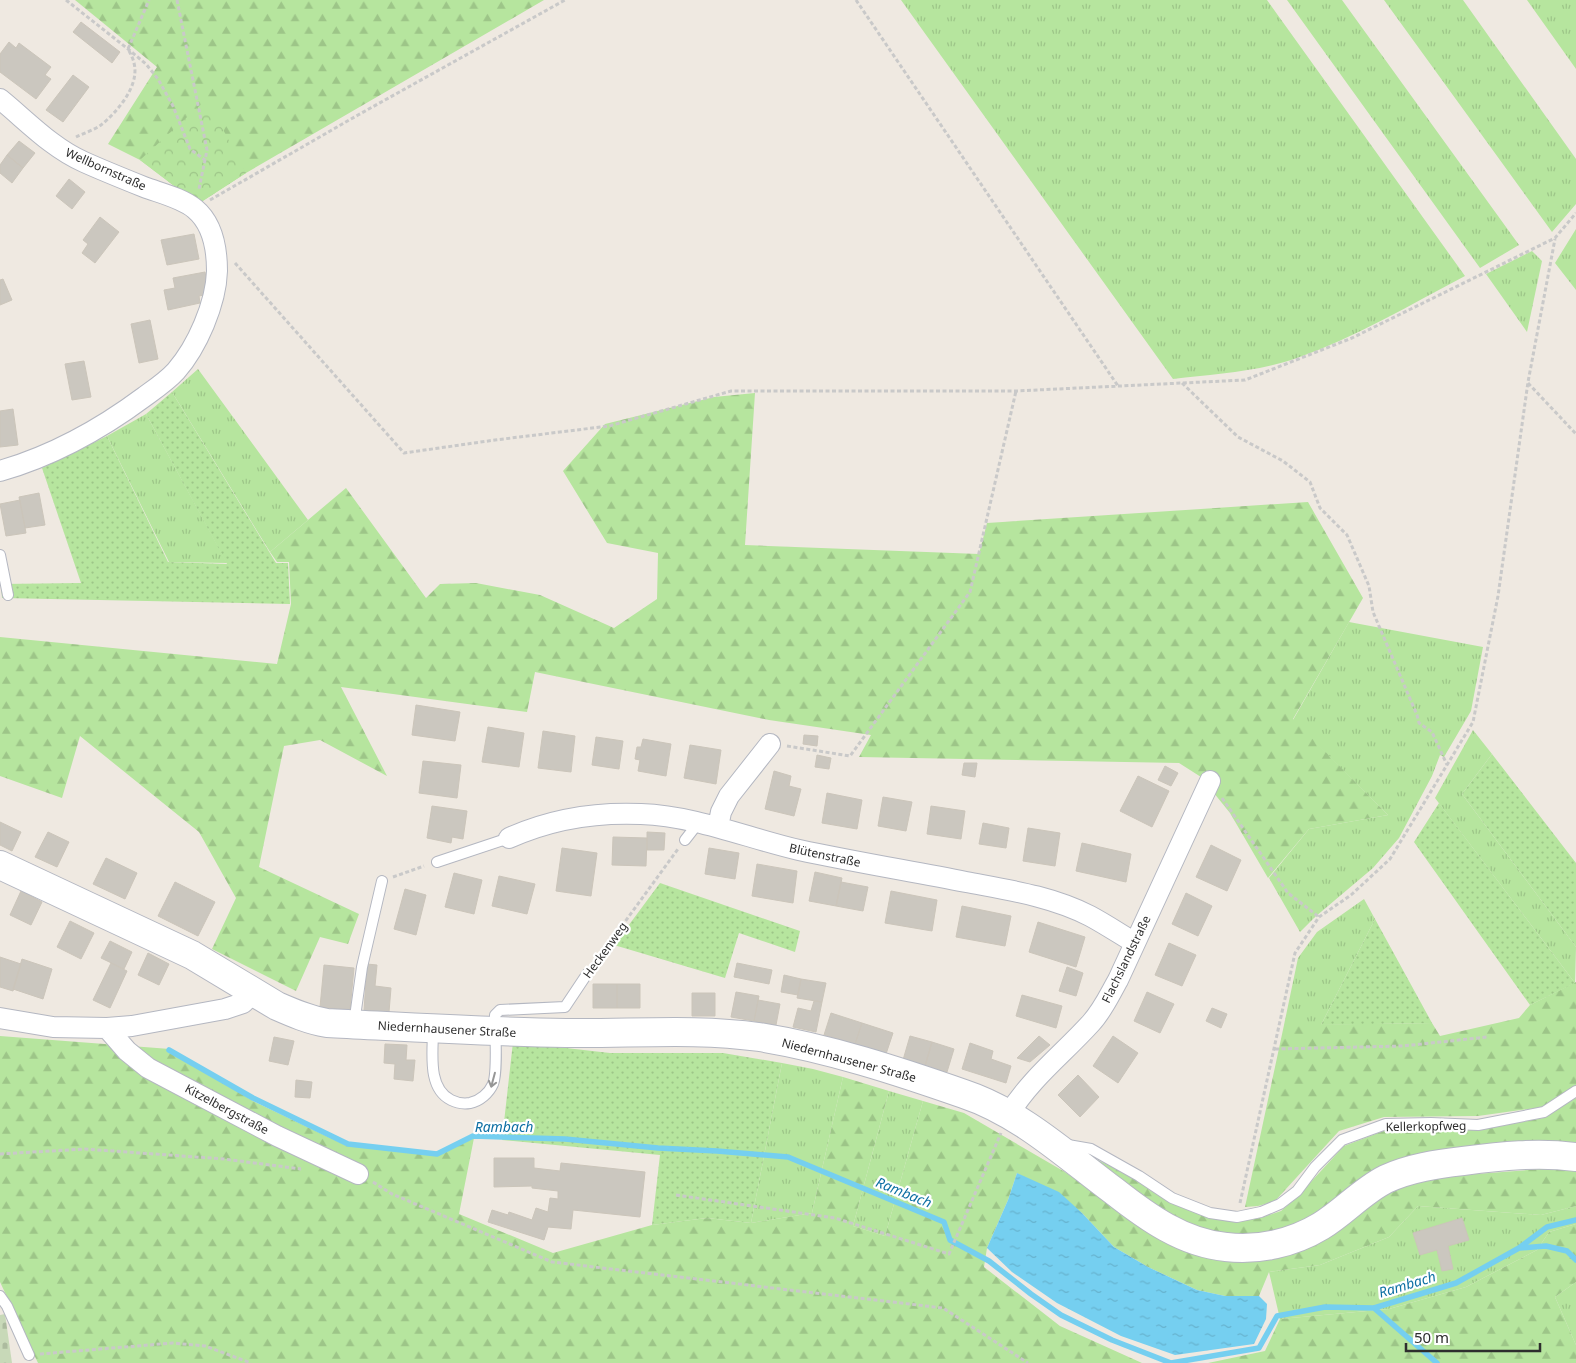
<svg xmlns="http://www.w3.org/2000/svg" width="1576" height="1363" viewBox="0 0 1576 1363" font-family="'Noto Sans',sans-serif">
<defs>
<pattern id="grass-tufts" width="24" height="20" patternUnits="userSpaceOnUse" patternTransform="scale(1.25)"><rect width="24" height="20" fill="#b6e59e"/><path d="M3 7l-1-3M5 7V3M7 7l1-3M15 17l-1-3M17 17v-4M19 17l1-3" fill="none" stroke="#9dc588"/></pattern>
<pattern id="forest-firs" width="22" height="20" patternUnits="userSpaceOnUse" patternTransform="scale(1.25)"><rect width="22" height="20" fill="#b6e59e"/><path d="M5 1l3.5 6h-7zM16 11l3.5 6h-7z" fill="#9dc588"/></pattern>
<pattern id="cemetery-stones" width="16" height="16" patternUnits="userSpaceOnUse" patternTransform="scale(1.25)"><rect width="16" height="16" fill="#c8d9b8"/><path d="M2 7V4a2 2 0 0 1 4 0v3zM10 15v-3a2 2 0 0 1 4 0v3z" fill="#acbb9e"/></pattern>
<pattern id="park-crowns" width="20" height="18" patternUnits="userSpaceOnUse" patternTransform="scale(1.25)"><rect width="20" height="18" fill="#b6e59e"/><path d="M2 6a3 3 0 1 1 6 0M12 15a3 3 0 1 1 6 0" fill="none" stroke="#9dc588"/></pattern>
<pattern id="garden-dots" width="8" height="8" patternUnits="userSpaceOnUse" patternTransform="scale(1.25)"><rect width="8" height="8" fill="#b6e59e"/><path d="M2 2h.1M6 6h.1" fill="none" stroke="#9dc588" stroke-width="1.8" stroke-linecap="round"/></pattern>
<pattern id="water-ripples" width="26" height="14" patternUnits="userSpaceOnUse" patternTransform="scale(1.25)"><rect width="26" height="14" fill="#75cff0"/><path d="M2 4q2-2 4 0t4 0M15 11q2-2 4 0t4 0" fill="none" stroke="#66b2ce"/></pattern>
</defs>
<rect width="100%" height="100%" fill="#efe9e1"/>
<path fill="url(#grass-tufts)" d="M 901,0 L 1267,0 L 1465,276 C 1410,305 1356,337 1297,358 C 1257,372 1214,374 1173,379 Z
M 1287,0 L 1342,0 L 1519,245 L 1480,268 Z
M 1384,0 L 1463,0 L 1576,159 L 1576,204 L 1552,232 Z
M 1527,0 L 1576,0 L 1576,69 Z
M 1576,229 L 1576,290 L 1555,263 Z
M 1532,251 L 1542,261 L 1527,332 L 1486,274 Z
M 198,369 L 308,520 L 270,552 L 172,392 Z
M 146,414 L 227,563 L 169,562 L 107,436 Z
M 1349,622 L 1483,647 L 1471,711 L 1444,757 L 1440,755 L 1432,776 L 1399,838 L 1373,868 L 1315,917 L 1300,932 L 1269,878 L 1309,829 L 1388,815 L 1293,720 Z
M 1473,730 L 1492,754 L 1462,794 L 1576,947 L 1575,983 L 1435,798 Z
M 1364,899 L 1375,919 L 1321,1025 L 1284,1025 L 1298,958 L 1317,932 Z
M 782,1063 L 813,1069 L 843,1077 L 812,1213 L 751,1223 Z
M 889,1091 L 923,1101 L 885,1236 L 853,1226 Z
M 1418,1206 L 1541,1215 L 1576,1206 L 1576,1224 L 1549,1232 L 1537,1250 L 1466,1287 L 1389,1309 L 1280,1319 L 1269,1272 L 1320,1265 L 1389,1237 Z
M 1576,1282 L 1576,1345 L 1555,1297 Z"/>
<path fill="url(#forest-firs)" d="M 75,0 L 544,0 L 246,173 L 198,204 L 140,160 L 108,144 L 157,67 Z
M 755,393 L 745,545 L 979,554 L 987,523 L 1308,502 L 1363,598 L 1293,719 L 1388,815 L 1309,829 L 1268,878 L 1230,813 L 1201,777 L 1179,763 L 859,757 L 871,735 L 769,720 L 535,672 L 527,712 L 341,687 L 387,776 L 320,740 L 284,746 L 259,867 L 359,914 L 348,944 L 320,937 L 296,991 L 212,949 L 236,898 L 199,832 L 80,736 L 62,798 L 0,776 L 0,637 L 277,664 L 291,604 L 289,562 L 277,562 L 270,552 L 346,488 L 426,598 L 440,584 L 476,583 L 540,595 L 614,628 L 657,599 L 658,553 L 607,543 L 563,471 L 605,424 L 714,397 Z
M 1576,982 L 1576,1086 L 1543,1107 L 1478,1116 L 1384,1117 L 1339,1131 L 1275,1201 L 1258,1206 L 1245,1207 L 1284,1025 L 1432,1023 L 1440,1036 L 1519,1018 L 1530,1005 Z
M 0,1036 L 170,1049 L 253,1101 L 347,1146 L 438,1155 L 474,1138 L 459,1214 L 553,1253 L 652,1225 L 707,1218 L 751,1223 L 812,1213 L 843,1077 L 889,1091 L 853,1226 L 885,1236 L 923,1101 L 964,1113 L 1065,1172 L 1154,1233 L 1244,1257 L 1406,1186 L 1436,1177 L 1554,1168 L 1576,1170 L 1576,1206 L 1541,1215 L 1418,1206 L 1389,1237 L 1320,1265 L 1269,1272 L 1259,1296 L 1225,1296 L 1197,1290 L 1148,1267 L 1114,1247 L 1082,1213 L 1017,1173 L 1008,1200 L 987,1248 L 984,1267 L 1060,1326 L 1142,1363 L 38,1363 L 0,1282 Z
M 1576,1098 L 1576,1148 L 1508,1146 L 1318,1213 L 1280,1232 L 1243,1236 L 1204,1231 L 1165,1214 L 1089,1156 L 1134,1177 L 1205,1216 L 1234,1222 L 1260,1218 L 1281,1211 L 1296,1198 L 1344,1146 L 1386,1130 L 1477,1130 L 1543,1118 Z
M 1576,1224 L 1576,1282 L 1555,1297 L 1576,1345 L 1576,1363 L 1208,1363 L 1265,1351 L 1280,1319 L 1389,1309 L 1466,1287 L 1537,1250 L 1549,1232 Z"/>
<path fill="url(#cemetery-stones)" d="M 5,1314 L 12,1363 L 0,1363 L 0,1315 Z"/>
<path fill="url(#park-crowns)" d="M 207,99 L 246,173 L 198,204 L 140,160 Z"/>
<path fill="url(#garden-dots)" d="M 172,392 L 276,563 L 288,563 L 290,604 L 2,598 L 1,584 L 81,583 L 42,468 L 107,436 L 168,562 L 227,564 L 146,414 Z
M 1492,754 L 1576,863 L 1576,947 L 1462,794 Z
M 1439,803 L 1575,983 L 1530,1005 L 1414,842 Z
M 660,883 L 800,931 L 795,952 L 739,933 L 725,978 L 614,945 Z
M 1375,919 L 1432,1023 L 1321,1025 Z
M 513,1042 L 610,1053 L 723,1053 L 782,1063 L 751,1223 L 707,1218 L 652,1225 L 660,1155 L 502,1140 Z"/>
<path fill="url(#water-ripples)" d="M 1017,1173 L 1059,1192 L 1082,1213 L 1114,1247 L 1148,1267 L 1197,1290 L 1225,1296 L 1259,1296 L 1267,1304 L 1266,1319 L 1254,1344 L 1175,1355 L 1121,1336 L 1057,1303 L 1012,1272 L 987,1248 L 1008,1200 Z"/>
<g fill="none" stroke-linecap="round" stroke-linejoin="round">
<path stroke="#75cff0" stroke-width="5.5" d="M 169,1050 L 253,1098 L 348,1144 L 437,1154 L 473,1136 L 565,1139 L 658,1148 L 717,1151 L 788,1157 L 944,1222 L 950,1240 L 989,1261 L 1031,1294 L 1061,1315 L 1112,1340 L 1171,1363 L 1259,1348 L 1277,1316 L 1325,1307 L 1374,1308 L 1456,1283 L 1519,1248 L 1547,1227 L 1576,1220
M 1520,1248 L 1546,1246 L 1567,1251 L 1576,1260
M 1374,1308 L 1437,1363"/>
</g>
<path fill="#cbc7bf" stroke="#cbc5ba" d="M 81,22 L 120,52 L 112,63 L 73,32 Z
M 9,42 L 16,48 L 19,43 L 51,67 L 45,75 L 51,79 L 36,99 L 0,72 L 0,54 Z
M 73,75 L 89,87 L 63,122 L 46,110 Z
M 19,141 L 35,153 L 23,168 L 7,155 Z
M 7,155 L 23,168 L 12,183 L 0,173 L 0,165 Z
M 69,179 L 85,192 L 72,209 L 56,196 Z
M 100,217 L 119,232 L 95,263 L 82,253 L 88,244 L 83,240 Z
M 194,234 L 199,259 L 167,265 L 161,240 Z
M 205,272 L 209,294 L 199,296 L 200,303 L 168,310 L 164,290 L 175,288 L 173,278 Z
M 3,279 L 12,300 L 0,305 L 0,280 Z
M 150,320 L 158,359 L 139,363 L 131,324 Z
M 84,361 L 91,397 L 72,400 L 65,364 Z
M 13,409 L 18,445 L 0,447 L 0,411 Z
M 39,493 L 45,525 L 25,528 L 19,497 Z
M 20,500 L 26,533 L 6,536 L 0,504 Z
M 416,705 L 460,712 L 455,741 L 412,735 Z
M 488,727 L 524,733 L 519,767 L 482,762 Z
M 543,731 L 575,736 L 571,772 L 538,768 Z
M 804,735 L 818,736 L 817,746 L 803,744 Z
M 596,737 L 623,741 L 619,769 L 592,765 Z
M 643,739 L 671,744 L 666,776 L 638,771 L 640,760 L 635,759 L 637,747 L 641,747 Z
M 690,745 L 721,750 L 716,784 L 684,778 Z
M 817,755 L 831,758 L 829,769 L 815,767 Z
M 423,761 L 461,765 L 457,798 L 419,793 Z
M 964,763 L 977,763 L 975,777 L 962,775 Z
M 1165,766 L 1178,773 L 1171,786 L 1158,780 Z
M 774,771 L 791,776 L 789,786 L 801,789 L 794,816 L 765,809 Z
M 1138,776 L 1169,791 L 1152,827 L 1120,811 Z
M 827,793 L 862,800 L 857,829 L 822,823 Z
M 883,797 L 912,802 L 906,831 L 878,826 Z
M 432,806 L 467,811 L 463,839 L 452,837 L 451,843 L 427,838 Z
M 931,806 L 965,811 L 961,839 L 927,834 Z
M 0,822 L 21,832 L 12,851 L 0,845 Z
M 983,823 L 1009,828 L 1006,848 L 979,844 Z
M 1028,828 L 1060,833 L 1055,866 L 1023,861 Z
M 48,832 L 69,842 L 57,867 L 35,857 Z
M 647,832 L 665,833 L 664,850 L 647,850 Z
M 613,837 L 647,838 L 646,866 L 612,865 Z
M 1082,843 L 1131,854 L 1126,882 L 1076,871 Z
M 1211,845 L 1241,860 L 1227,891 L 1196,877 Z
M 562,848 L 597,853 L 591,896 L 556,891 Z
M 709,848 L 739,853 L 735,879 L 705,874 Z
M 106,858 L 137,873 L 125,899 L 93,884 Z
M 757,864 L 797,871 L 793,903 L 752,896 Z
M 815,872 L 842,878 L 836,906 L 809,901 Z
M 454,873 L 482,880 L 474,914 L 445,907 Z
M 499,876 L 535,884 L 527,914 L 492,906 Z
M 175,882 L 215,902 L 198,936 L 158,916 Z
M 841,882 L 868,887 L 863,911 L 836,906 Z
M 405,889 L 426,895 L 416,935 L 394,929 Z
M 21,891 L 42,902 L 31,925 L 10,915 Z
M 891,891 L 937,900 L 932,931 L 885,923 Z
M 1186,893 L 1212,906 L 1198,936 L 1172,924 Z
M 962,906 L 1011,916 L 1005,946 L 956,937 Z
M 70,921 L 94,933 L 81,959 L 57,947 Z
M 1038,922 L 1085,937 L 1076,967 L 1029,952 Z
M 110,941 L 132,952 L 124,969 L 101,958 Z
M 1169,943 L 1196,955 L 1182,986 L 1155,975 Z
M 148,953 L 169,964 L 159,985 L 138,975 Z
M 0,957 L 21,964 L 13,991 L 0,987 Z
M 22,959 L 52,969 L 43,999 L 13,989 Z
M 111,963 L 127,971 L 110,1008 L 93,1000 Z
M 737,963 L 772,970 L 769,984 L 734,977 Z
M 367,964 L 377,965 L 375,986 L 391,988 L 389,1012 L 364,1011 Z
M 324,965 L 354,968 L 350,1010 L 320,1007 Z
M 1067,967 L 1083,973 L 1076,996 L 1059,991 Z
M 784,975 L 801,979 L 798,995 L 781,992 Z
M 801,979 L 826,983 L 822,1002 L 797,998 Z
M 593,984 L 617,984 L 617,1008 L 593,1008 Z
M 617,984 L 640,984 L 640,1008 L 617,1008 Z
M 736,992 L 759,996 L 754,1021 L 731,1017 Z
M 1147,992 L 1174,1004 L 1160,1033 L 1134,1021 Z
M 692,993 L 715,993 L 715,1016 L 692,1016 Z
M 1022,995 L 1062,1006 L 1056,1028 L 1016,1016 Z
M 758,1000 L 780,1004 L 776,1025 L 754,1021 Z
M 814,1001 L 822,1002 L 816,1032 L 793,1027 L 798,1008 L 811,1011 Z
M 1212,1008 L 1227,1014 L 1221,1028 L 1206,1021 Z
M 831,1013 L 862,1023 L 855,1044 L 824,1035 Z
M 862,1023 L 893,1033 L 886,1054 L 855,1044 Z
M 910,1036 L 932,1042 L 925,1066 L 903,1060 Z
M 1039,1036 L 1050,1045 L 1030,1062 L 1017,1058 Z
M 1113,1036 L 1138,1053 L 1118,1083 L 1093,1066 Z
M 274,1037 L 294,1041 L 288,1065 L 269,1061 Z
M 932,1042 L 954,1049 L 947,1072 L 925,1066 Z
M 970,1043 L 993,1051 L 991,1059 L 1011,1066 L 1006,1083 L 962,1069 Z
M 385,1044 L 407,1045 L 406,1060 L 415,1060 L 413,1081 L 394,1079 L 395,1064 L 384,1063 Z
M 1078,1075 L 1099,1097 L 1080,1117 L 1058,1095 Z
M 296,1080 L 312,1082 L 310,1098 L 295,1097 Z
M 494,1158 L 534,1158 L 534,1168 L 560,1171 L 561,1163 L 645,1172 L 640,1217 L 573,1210 L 571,1229 L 548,1227 L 544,1240 L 488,1222 L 492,1210 L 508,1215 L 509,1212 L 532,1220 L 536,1208 L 548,1212 L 550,1198 L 558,1199 L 558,1191 L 532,1188 L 532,1186 L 494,1187 Z
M 1462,1218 L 1469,1240 L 1448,1246 L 1453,1269 L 1442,1271 L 1437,1250 L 1420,1255 L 1413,1233 Z"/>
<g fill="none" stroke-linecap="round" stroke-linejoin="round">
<defs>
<path id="lane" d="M 0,555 L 8,595
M 685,840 L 699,822
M 437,862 L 509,838
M 354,1024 L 362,967 L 382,881
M 433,1030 C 433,1052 427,1088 451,1100 C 457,1103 464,1104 470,1103 C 480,1101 489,1093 493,1084 C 498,1072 495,1030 495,1015 L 500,1010 L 565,1007 L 587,974
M 1068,1145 L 1091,1149 L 1139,1176 L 1172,1198 L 1210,1213 L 1237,1217 L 1261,1212 L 1280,1204 L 1297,1191 L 1315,1167 L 1342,1140 L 1386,1124 L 1431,1123 L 1478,1125 L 1544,1112 L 1576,1091
M 0,1296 L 7,1306 L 29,1355"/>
<path id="street" d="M 0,99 C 27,121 52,148 84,162 C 104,171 124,179 144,187 C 160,193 182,198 195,209 C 213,224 217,249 217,271 C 216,304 197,347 176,371 C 167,381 155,389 144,397 C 101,429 52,456 0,471
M 718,827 L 721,812 L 729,796 L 770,744
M 509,838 C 551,819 595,812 641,814 C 696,816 747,838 799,850 C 855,862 910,871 966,882 C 1008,890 1051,896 1090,916 C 1105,924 1120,934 1135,943
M 0,1018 L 53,1027 L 107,1028 L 132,1026 L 225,1009 L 243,1003 L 254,992
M 107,1028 L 127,1051 L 148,1068 L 277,1136 L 358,1174
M 1009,1114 C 1031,1078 1063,1054 1091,1023 C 1103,1010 1110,994 1118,980 L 1210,781"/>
<path id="secondary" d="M 0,865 L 192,955 L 277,1006 C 293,1013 309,1020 327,1023 C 407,1027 486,1032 566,1033 C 630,1034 696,1028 759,1037 C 828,1048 898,1071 964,1094 C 1021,1113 1067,1156 1114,1191 C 1147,1217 1183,1243 1226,1247 C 1258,1251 1293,1243 1321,1226 C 1344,1212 1362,1191 1386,1179 C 1410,1168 1437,1164 1463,1161 C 1501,1156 1538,1152 1576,1157"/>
</defs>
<use href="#lane" stroke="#b4b7c1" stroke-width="12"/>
<use href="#street" stroke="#b4b7c1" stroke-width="22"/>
<use href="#secondary" stroke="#b4b7c1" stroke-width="30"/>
<path stroke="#c9c9c9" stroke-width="3" stroke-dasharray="4 2.5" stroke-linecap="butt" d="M 66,0 L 128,49 L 146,64 L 158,79 L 173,106 L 190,149 L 205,160
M 177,0 L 207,150 L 199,189
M 856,0 L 1118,386
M 76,137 C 84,133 94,130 101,125 C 117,112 140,86 134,63 C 133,58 130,53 128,49 L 149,0
M 210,200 L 358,115 L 565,0
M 235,263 L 404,453 L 495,440 L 609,426 L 731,391 L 1016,391 L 1245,380 L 1352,338 L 1555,238 L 1576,213
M 1182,383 L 1238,437 L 1283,461 L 1310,482 L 1320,508 L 1347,535 L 1369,586 L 1373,612 L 1417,715 L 1419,723 L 1432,732 L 1447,765
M 1528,383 L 1576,434
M 787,746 L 850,756 L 970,592 L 1016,391
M 1222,798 L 1288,893 L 1319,917
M 393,877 L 424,866
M 595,963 L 678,849
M 1275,1049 L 1403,1046 L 1487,1037
M 0,1154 L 85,1149 L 224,1159 L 301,1169
M 373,1182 L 392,1194 L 552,1262 L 943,1308 L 1028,1363
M 676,1195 L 835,1218 L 949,1254 L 1001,1133
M 1240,1203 L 1295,953 L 1319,917 L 1351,895 L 1390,859 L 1473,722 L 1498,596 L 1528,382 L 1555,239
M 40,1354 L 173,1343 L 205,1346 L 251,1363"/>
<use href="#lane" stroke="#fff" stroke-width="10"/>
<use href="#street" stroke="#fff" stroke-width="20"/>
<use href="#secondary" stroke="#fff" stroke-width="28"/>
</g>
<defs><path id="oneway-shaft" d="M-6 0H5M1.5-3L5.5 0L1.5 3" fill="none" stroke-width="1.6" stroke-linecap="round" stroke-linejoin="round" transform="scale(1.25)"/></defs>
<use stroke="#969696" href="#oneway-shaft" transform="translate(493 1080) rotate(105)"/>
<g text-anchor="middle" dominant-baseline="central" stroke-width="4.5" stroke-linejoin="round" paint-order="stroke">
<g font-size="12" fill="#2e2e2e" stroke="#fff">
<text transform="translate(106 169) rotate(24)">Wellbornstraße</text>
<text transform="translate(825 855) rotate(12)">Blütenstraße</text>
<text transform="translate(605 950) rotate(-54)">Heckenweg</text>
<text transform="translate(1126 959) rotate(-64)">Flachslandstraße</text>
<text transform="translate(447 1029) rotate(3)">Niedernhausener Straße</text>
<text transform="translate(849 1060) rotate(15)">Niedernhausener Straße</text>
<text transform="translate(227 1109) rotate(28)">Kitzelbergstraße</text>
<text transform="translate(1426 1126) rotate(-1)">Kellerkopfweg</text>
</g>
<g font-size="14" font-style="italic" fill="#0d6fa3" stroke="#fff">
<text x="504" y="1126">Rambach</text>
<text transform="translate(904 1192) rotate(22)">Rambach</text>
<text transform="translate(1407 1284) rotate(-17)">Rambach</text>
</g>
</g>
<path d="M1406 1343v8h134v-8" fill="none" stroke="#2e2e2e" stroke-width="2.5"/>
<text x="1414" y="1343" font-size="15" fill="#2e2e2e" stroke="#ffffff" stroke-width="4" paint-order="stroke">50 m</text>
</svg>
